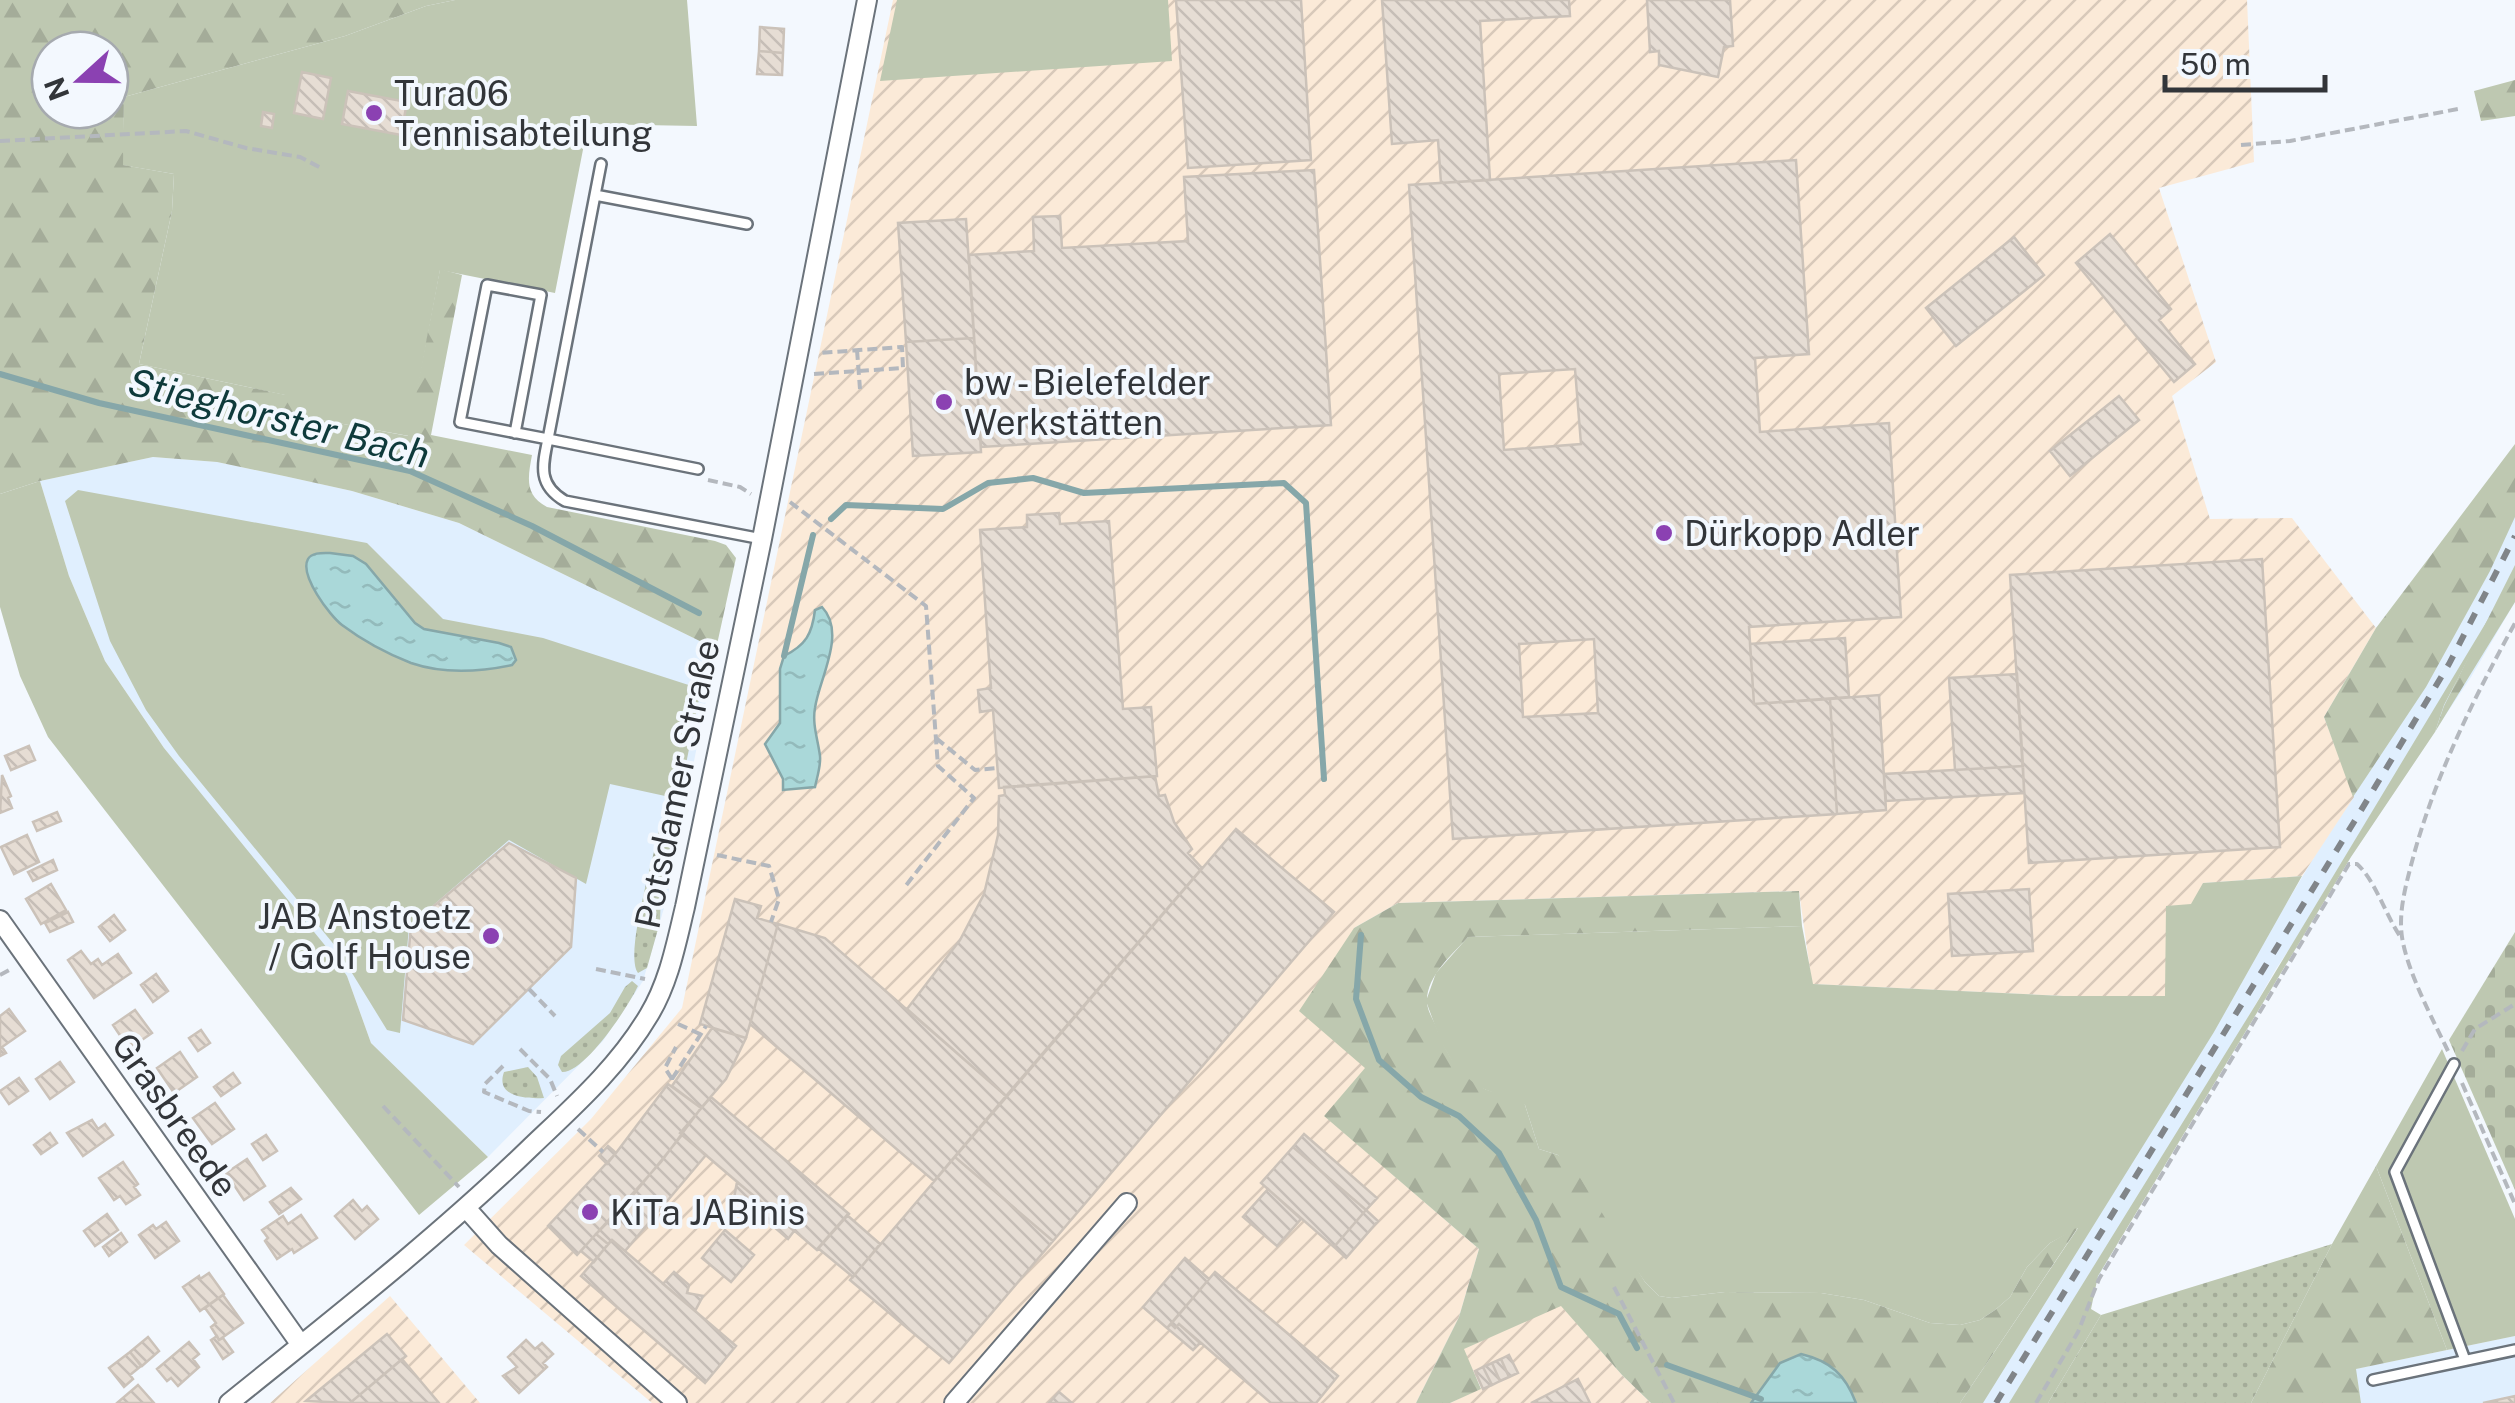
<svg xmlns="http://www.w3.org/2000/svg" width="2515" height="1403" viewBox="0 0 2515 1403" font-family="'Public Sans',sans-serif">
<defs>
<pattern id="industrial-furrows" width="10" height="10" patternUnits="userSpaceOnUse" patternTransform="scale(2.5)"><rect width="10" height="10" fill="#fbead8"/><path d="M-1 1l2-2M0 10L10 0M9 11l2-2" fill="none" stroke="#d8c9ba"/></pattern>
<pattern id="forest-firs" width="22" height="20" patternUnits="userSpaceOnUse" patternTransform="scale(2.5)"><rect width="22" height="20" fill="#bec8b1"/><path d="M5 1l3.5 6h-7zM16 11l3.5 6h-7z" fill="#a4ac99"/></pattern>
<pattern id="cemetery-stones" width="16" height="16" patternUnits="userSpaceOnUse" patternTransform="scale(2.5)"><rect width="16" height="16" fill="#bec8b1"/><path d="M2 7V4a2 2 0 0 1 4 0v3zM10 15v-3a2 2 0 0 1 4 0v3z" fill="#a4ac99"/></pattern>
<pattern id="garden-dots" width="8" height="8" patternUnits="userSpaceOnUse" patternTransform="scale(2.5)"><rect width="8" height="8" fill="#bec8b1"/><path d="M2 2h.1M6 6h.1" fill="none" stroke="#a4ac99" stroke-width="1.8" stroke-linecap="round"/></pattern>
<pattern id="water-ripples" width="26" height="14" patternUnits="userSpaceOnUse" patternTransform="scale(2.5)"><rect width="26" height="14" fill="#aad8d9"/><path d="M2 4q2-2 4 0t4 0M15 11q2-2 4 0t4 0" fill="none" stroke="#93babb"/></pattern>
<pattern id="building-back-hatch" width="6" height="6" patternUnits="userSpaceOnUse" patternTransform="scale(2.5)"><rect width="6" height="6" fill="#e6ddd4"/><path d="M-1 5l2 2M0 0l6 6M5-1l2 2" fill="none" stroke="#c6beb7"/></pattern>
</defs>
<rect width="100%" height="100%" fill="#f3f8fe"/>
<path fill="#e0effe" d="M 153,457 L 217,462 L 284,476 L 352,491 L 459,523 L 716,649 L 668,894 L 643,981 L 603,1041 L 488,1157 L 371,1043 L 347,976 L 164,748 L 105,661 L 69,576 L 40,481 Z
M 2515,457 L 2515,602 L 2471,677 L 2276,969 L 2025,1403 L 1960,1403 L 2040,1288 L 2256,954 L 2334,824 Z
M 2515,1336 L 2515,1403 L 2361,1403 L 2355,1369 Z"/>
<path fill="url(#industrial-furrows)" d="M 893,0 L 2247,0 L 2254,162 L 2159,188 L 2216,362 L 2172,396 L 2210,519 L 2292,518 L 2376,628 L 2324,717 L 2354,797 L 2302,876 L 2203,883 L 2166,996 L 2064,996 L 1812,984 L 1799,891 L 1398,903 L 1354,928 L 1366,1068 L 1325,1116 L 1479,1249 L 1459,1317 L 1416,1403 L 652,1403 L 464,1245 L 591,1119 L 682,1008 Z
M 390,1296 L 480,1403 L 270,1403 Z
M 1561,1305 L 1622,1375 L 1651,1403 L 1450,1403 L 1481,1388 L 1463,1349 Z"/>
<path fill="#bec8b1" d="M 455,0 L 687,0 L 697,126 L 588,124 L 555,293 L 440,270 L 409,436 L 294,415 L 285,395 L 139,364 L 172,211 L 174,174 L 122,165 L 124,97 L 345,36 L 426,6 Z
M 897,0 L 1168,0 L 1172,61 L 880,81 Z
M 40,481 L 69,576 L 105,661 L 164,748 L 332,954 L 347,976 L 371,1043 L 488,1157 L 419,1215 L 48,737 L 20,676 L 0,607 L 0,494 Z
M 78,490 L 367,543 L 443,619 L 543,638 L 701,689 L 679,799 L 610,784 L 586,884 L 509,840 L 409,926 L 400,1033 L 387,1030 L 336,947 L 179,756 L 146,710 L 110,641 L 65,501 Z
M 2496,606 L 2444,705 L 2435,732 L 2351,857 L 2098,1276 L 2091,1309 L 2101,1315 L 2048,1403 L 2009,1403 L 2256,1004 Z
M 2302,876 L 2214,1032 L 1983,1403 L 1960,1403 L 2078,1228 L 2050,1243 L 2027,1267 L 2010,1297 L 1995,1310 L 1980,1320 L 1960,1325 L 1930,1323 L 1864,1300 L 1821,1293 L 1725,1292 L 1672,1298 L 1659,1296 L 1645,1282 L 1558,1155 L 1539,1149 L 1525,1105 L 1471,1084 L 1456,1068 L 1441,1042 L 1426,1001 L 1436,973 L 1468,937 L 1802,926 L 1813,984 L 2064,996 L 2165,996 L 2166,906 L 2191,904 L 2203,883 Z
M 2442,1049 L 2515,1219 L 2515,1336 L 2447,1350 L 2376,1166 Z"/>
<path fill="url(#forest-firs)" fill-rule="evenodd" d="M 0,0 L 455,0 L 426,6 L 345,36 L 124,97 L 123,165 L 174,174 L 172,211 L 139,364 L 286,395 L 295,415 L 408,436 L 440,269 L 462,275 L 431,435 L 532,455 C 528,477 524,495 547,507 L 715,541 L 726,545 L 736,558 L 716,649 L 459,523 L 352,491 L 284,476 L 217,462 L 153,457 L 40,481 L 0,494 ZM 50,50 L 110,50 L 110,110 L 50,110 Z
M 2515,80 L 2515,116 L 2481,121 L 2474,91 Z
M 2515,444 L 2515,517 L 2490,571 L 2426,687 L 2353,797 L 2324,717 L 2376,628 Z
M 2515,565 L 2515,602 L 2435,732 L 2444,706 Z
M 1799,891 L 1802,926 L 1468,937 C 1453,954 1426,976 1427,1002 C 1427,1009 1432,1018 1435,1024 C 1449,1064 1472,1096 1517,1095 L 1525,1105 L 1539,1149 L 1558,1155 L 1576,1171 L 1645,1282 L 1659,1296 L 1672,1298 L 1725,1292 L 1821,1293 L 1864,1300 L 1930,1323 L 1960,1325 L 1980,1320 L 1995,1310 L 2010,1297 L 2027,1267 L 2050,1243 L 2079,1226 L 1960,1403 L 1651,1403 L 1622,1375 L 1561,1306 L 1464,1349 L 1481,1389 L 1450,1403 L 1416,1403 L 1459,1317 L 1479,1249 L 1324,1116 L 1365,1068 L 1299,1011 L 1354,928 L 1398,903 Z
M 2376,1166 L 2447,1350 L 2356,1369 L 2361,1403 L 2251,1403 L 2332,1244 Z"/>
<path fill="url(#cemetery-stones)" d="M 2515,932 L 2515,1190 L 2449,1040 Z"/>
<path fill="url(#garden-dots)" d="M 670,824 L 675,828 L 675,850 L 661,887 L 660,922 L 647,968 L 638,973 C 624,955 654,857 659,830 Z
M 632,981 L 638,986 C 628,1007 585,1073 562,1072 L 558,1065 L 561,1056 L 610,1013 L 625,987 Z
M 528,1067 L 537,1077 L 544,1098 C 526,1099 495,1097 504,1072 Z
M 2332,1244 L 2251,1403 L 2048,1403 L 2101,1315 Z"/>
<path fill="url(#water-ripples)" stroke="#86a7a9" stroke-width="2.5" d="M 330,553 L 353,556 L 366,564 L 415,623 L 424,629 L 499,643 L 511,647 L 516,660 L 512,665 C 479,672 443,674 411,663 C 388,654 362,640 342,625 C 330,616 299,575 308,559 C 312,552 323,553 330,553 Z
M 822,607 C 847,633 819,679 815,708 C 812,724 818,740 820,756 C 821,766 817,777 815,787 L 783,790 L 783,779 L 765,744 L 780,723 L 780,669 L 784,656 C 806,645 812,634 815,610 Z
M 1801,1354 C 1830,1361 1845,1374 1856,1403 L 1751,1403 L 1780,1363 Z"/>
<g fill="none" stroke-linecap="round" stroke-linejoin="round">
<path stroke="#86a7a9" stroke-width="6" d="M 0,374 L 99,403 L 410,471 L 532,526 L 699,613
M 831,519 L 846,505 L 943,509 L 988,483 L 1033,478 L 1084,493 L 1284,483 L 1306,503 L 1324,779
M 784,656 L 813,535
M 1361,935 L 1356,999 L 1379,1060 L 1421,1097 L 1459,1116 L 1499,1153 L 1536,1220 L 1561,1287 L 1619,1314 L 1637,1348
M 1667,1365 L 1761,1399"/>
</g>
<path fill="url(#building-back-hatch)" stroke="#cbc2b9" stroke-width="2.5" fill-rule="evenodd" d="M 1176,0 L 1301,0 L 1311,160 L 1188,168 Z
M 1382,0 L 1569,0 L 1570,16 L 1480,21 L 1490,180 L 1441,183 L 1438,140 L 1392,144 Z
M 1647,0 L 1730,0 L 1733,46 L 1724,47 L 1718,77 L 1659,65 L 1659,51 L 1650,52 Z
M 760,27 L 784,29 L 783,53 L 759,51 Z
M 759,51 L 783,53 L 782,75 L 757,74 Z
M 302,72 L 331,78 L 323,119 L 294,113 Z
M 348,91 L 407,102 L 401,135 L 342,124 Z
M 263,112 L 274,114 L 272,128 L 261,126 Z
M 1796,160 L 1809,354 L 1755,358 L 1760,432 L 1889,423 L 1901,617 L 1749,627 L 1754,704 L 1830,699 L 1837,814 L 1453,839 L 1409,185 ZM 1575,369 L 1581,444 L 1504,450 L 1499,374 ZM 1594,639 L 1598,713 L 1523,717 L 1519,644 Z
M 1314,170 L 1331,425 L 981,447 L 969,255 L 1034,251 L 1033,217 L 1060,216 L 1062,248 L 1188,241 L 1184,177 Z
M 966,219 L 974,338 L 906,342 L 898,223 Z
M 2110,234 L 2171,309 L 2159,320 L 2195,364 L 2174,382 L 2076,263 Z
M 2014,237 L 2044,275 L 1956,346 L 1926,308 Z
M 974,338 L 981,452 L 913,456 L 906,342 Z
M 2119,396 L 2139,420 L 2070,476 L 2050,451 Z
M 1059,513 L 1060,524 L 1109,521 L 1123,709 L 1151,707 L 1157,776 L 999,788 L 993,710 L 980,712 L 978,690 L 991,688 L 980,530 L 1027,527 L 1027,515 Z
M 2262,559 L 2280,847 L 2029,863 L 2010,575 Z
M 1845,638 L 1849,697 L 1754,704 L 1750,644 Z
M 2017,674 L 2023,766 L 1955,770 L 1949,678 Z
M 1879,695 L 1886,810 L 1837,814 L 1830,699 Z
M 29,746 L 35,760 L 11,770 L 5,756 Z
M 2023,766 L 2024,793 L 1886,801 L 1884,774 Z
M 2,775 L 11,796 L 8,798 L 12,808 L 0,813 Z
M 1155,776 L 1159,796 L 1165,795 L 1174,822 L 1192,849 L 1188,853 L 1202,868 L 1006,1096 L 907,1009 L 960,940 L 984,894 L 998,835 L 999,796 L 1005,795 L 1004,787 Z
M 57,812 L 61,821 L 37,831 L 33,822 Z
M 1236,829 L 1334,912 L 1053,1241 L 955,1157 Z
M 27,835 L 39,862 L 14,874 L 1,847 Z
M 509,843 L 576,878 L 571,947 L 473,1044 L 403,1020 L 411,925 Z
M 53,860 L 57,870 L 33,881 L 28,872 Z
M 51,884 L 66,910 L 41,924 L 26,899 Z
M 2029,889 L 2033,951 L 1952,956 L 1948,894 Z
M 735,899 L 761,906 L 757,918 L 778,924 L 746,1038 L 700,1024 Z
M 68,912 L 73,922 L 50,932 L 45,923 Z
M 114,915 L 125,930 L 110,941 L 99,927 Z
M 778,924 L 825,938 L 1006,1096 L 934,1181 L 750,1024 Z
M 81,951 L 91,964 L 98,959 L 102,965 L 118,954 L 131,973 L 94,998 L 68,960 Z
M 156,974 L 168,991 L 153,1002 L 141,985 Z
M 9,1009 L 25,1031 L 2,1047 L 6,1053 L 0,1056 L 0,1016 Z
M 135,1010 L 152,1033 L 133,1046 L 127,1038 L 123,1040 L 113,1025 Z
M 712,1028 L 746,1038 L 726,1079 L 701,1108 L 672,1086 Z
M 201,1030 L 210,1043 L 198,1051 L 189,1038 Z
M 180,1052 L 197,1077 L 174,1093 L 157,1068 Z
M 60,1062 L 74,1082 L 50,1099 L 36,1079 Z
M 233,1073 L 240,1083 L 221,1096 L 214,1087 Z
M 19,1078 L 28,1091 L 9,1104 L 0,1091 Z
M 668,1084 L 701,1108 L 661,1162 L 577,1255 L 548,1226 L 616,1153 Z
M 711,1097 L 849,1214 L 817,1250 L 680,1133 Z
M 215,1103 L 234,1129 L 212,1144 L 193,1118 Z
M 92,1120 L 98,1129 L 105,1124 L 113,1135 L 83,1156 L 67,1133 Z
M 50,1133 L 57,1143 L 41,1154 L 34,1145 Z
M 1304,1134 L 1377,1198 L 1366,1210 L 1293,1147 Z
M 266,1135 L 277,1151 L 263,1160 L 252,1144 Z
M 682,1135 L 706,1155 L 625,1251 L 612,1240 L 608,1244 L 596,1234 L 625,1205 Z
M 608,1146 L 616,1153 L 607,1164 L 599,1156 Z
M 1293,1147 L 1366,1210 L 1334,1247 L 1261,1183 Z
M 955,1157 L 1053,1241 L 949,1363 L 850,1280 Z
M 247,1159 L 265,1186 L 244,1200 L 226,1173 Z
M 123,1162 L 138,1184 L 134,1187 L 140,1195 L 126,1204 L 120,1196 L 114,1200 L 99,1178 Z
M 737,1182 L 760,1201 L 749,1214 L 742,1208 L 744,1199 L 734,1198 Z
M 291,1188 L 301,1199 L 279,1214 L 270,1202 Z
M 1268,1189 L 1301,1219 L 1277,1246 L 1243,1217 Z
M 353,1200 L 362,1211 L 367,1206 L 378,1219 L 355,1239 L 335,1216 Z
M 760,1201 L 794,1231 L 788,1239 L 753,1209 Z
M 1366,1210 L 1378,1221 L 1346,1258 L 1334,1247 Z
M 107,1214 L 118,1230 L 95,1246 L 84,1231 Z
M 301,1215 L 317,1238 L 294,1253 L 292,1249 L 277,1259 L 265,1241 L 268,1238 L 262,1230 L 283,1216 L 288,1224 Z
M 847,1215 L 880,1244 L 853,1277 L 818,1248 Z
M 166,1222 L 179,1241 L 155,1258 L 139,1235 L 153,1225 L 156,1229 Z
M 725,1230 L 754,1255 L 731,1282 L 702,1258 Z
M 121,1233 L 127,1242 L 109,1256 L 103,1247 Z
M 596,1234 L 608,1244 L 594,1262 L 581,1251 Z
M 612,1240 L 736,1346 L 705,1383 L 581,1276 Z
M 1185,1258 L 1209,1279 L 1167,1328 L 1143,1307 Z
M 674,1272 L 689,1285 L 687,1293 L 703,1296 L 695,1311 L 663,1284 Z
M 1215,1272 L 1338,1376 L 1316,1403 L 1271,1403 L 1179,1324 L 1175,1328 L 1171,1324 Z
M 209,1273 L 224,1294 L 200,1311 L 183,1287 L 199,1276 L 200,1279 Z
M 223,1295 L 243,1323 L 219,1340 L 211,1327 L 216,1323 L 205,1308 Z
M 1171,1324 L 1175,1328 L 1179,1324 L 1200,1343 L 1193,1350 L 1167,1328 Z
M 387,1334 L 406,1356 L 350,1403 L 306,1401 Z
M 217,1336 L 219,1340 L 223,1338 L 233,1352 L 223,1359 L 211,1340 Z
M 148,1337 L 159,1351 L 142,1366 L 130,1352 Z
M 526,1340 L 535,1349 L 542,1343 L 553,1354 L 543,1363 L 547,1367 L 519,1393 L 503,1376 L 517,1367 L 508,1357 Z
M 189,1342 L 199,1354 L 193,1359 L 199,1367 L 178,1386 L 171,1378 L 167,1381 L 157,1369 Z
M 130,1352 L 141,1366 L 130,1375 L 133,1379 L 124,1387 L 109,1368 Z
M 1509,1355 L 1518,1373 L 1509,1377 L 1501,1359 Z
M 402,1359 L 439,1403 L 350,1403 Z
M 1501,1359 L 1509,1377 L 1500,1381 L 1492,1363 Z
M 1492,1363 L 1500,1381 L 1492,1385 L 1483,1367 Z
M 1483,1367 L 1492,1385 L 1483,1389 L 1475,1371 Z
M 1578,1379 L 1590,1403 L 1531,1403 Z
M 138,1385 L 154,1403 L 117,1403 Z
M 1059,1392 L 1072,1403 L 1049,1403 Z
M 2515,1396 L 2515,1403 L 2483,1403 Z"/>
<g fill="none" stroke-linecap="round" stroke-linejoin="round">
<defs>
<path id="service" d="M 595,195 L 747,224
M 515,433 L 541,295 L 487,285 L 460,422 L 548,439 L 601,164
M 698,469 L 548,439 C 542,467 538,485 565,501 L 762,539
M 2454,1064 L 2395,1172 L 2465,1360
M 2373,1380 L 2515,1350"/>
<path id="minor" d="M 0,920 L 301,1345
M 466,1208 L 499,1245 L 677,1403
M 229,1403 C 332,1320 437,1238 532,1146 C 574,1106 619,1066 649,1015 C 669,982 676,944 685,907 L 762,539 L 867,0
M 954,1403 L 1127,1203"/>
</defs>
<use href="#service" stroke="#6b737b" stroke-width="14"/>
<use href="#minor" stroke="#6b737b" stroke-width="22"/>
<path stroke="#b4b8be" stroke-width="4" stroke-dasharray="10 5" stroke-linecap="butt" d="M 0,141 L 186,131 L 246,148 L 300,157 L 321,168
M 2241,145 L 2290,141 L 2458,109
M 857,350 L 860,389
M 814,374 L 903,368 L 902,347 L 819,353
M 708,480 L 740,487 L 751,494
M 790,502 L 926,606 L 938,766 L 974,798 L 904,888
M 936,738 L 975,770 L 998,768
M 717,855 L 769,866 L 779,899 L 771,922
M 596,969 L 645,979
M 0,975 L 13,968
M 529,989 L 555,1016
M 678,1024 L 700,1034
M 520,1049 L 550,1079 L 557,1096
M 2448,1051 C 2433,1020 2407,971 2402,937 C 2398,910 2407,881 2414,854 C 2437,772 2474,698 2515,623
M 2462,1051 L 2475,1029 L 2515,1004
M 503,1066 L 485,1084 L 484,1092 L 529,1111 L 541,1112
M 672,1079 L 706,1026
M 672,1079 L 665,1068 L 676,1047
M 2462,1083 L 2515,1204
M 383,1106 L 459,1187
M 578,1129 L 603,1152
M 1614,1287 L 1674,1403
M 2036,1403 L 2078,1332 L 2099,1279 L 2349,864 L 2357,864 C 2376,881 2386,917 2402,939"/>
<use href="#service" stroke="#fff" stroke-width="9"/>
<use href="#minor" stroke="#fff" stroke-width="18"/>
<path stroke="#818589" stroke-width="6" stroke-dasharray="12 12" stroke-linecap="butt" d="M 1996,1403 L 2354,822 L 2449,664 L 2515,536"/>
</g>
<g fill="#8b41b2" stroke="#f3f8fe" stroke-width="4">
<circle cx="374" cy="113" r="10"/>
<circle cx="944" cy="402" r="10"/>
<circle cx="1664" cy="533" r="10"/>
<circle cx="491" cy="936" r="10"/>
<circle cx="590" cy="1212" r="10"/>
</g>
<g text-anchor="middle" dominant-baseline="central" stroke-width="8" stroke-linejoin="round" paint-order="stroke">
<g font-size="35" fill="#323539" stroke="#f3f8fe" text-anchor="start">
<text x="394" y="93">Tura06<tspan x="394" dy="40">Tennisabteilung</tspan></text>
<text x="964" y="382">bw - Bielefelder<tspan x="964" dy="40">Werkstätten</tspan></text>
<text x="1684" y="533">Dürkopp Adler</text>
<text x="471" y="916" text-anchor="end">JAB Anstoetz<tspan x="471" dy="40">/ Golf House</tspan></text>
<text x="610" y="1212">KiTa JABinis</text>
</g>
<g font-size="35" fill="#323539" stroke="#f3f8fe">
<text transform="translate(677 784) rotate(-78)">Potsdamer Straße</text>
<text transform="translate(175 1115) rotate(55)">Grasbreede</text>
</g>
<g font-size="38" font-style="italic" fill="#0e3a3b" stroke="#f3f8fe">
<text transform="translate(279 418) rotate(14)">Stieghorster Bach</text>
</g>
</g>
<g transform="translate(80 80) rotate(249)"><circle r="48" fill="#f3f8fe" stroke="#a6aaaf" stroke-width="2.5"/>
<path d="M0-8L18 38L0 25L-18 38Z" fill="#8b41b2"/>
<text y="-15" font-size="28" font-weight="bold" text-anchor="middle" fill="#323539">N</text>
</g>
<path d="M2165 75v15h160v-15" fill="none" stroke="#323539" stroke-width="5"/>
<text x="2180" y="75" font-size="30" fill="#323539" stroke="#f3f8fe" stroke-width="8" paint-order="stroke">50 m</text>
</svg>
